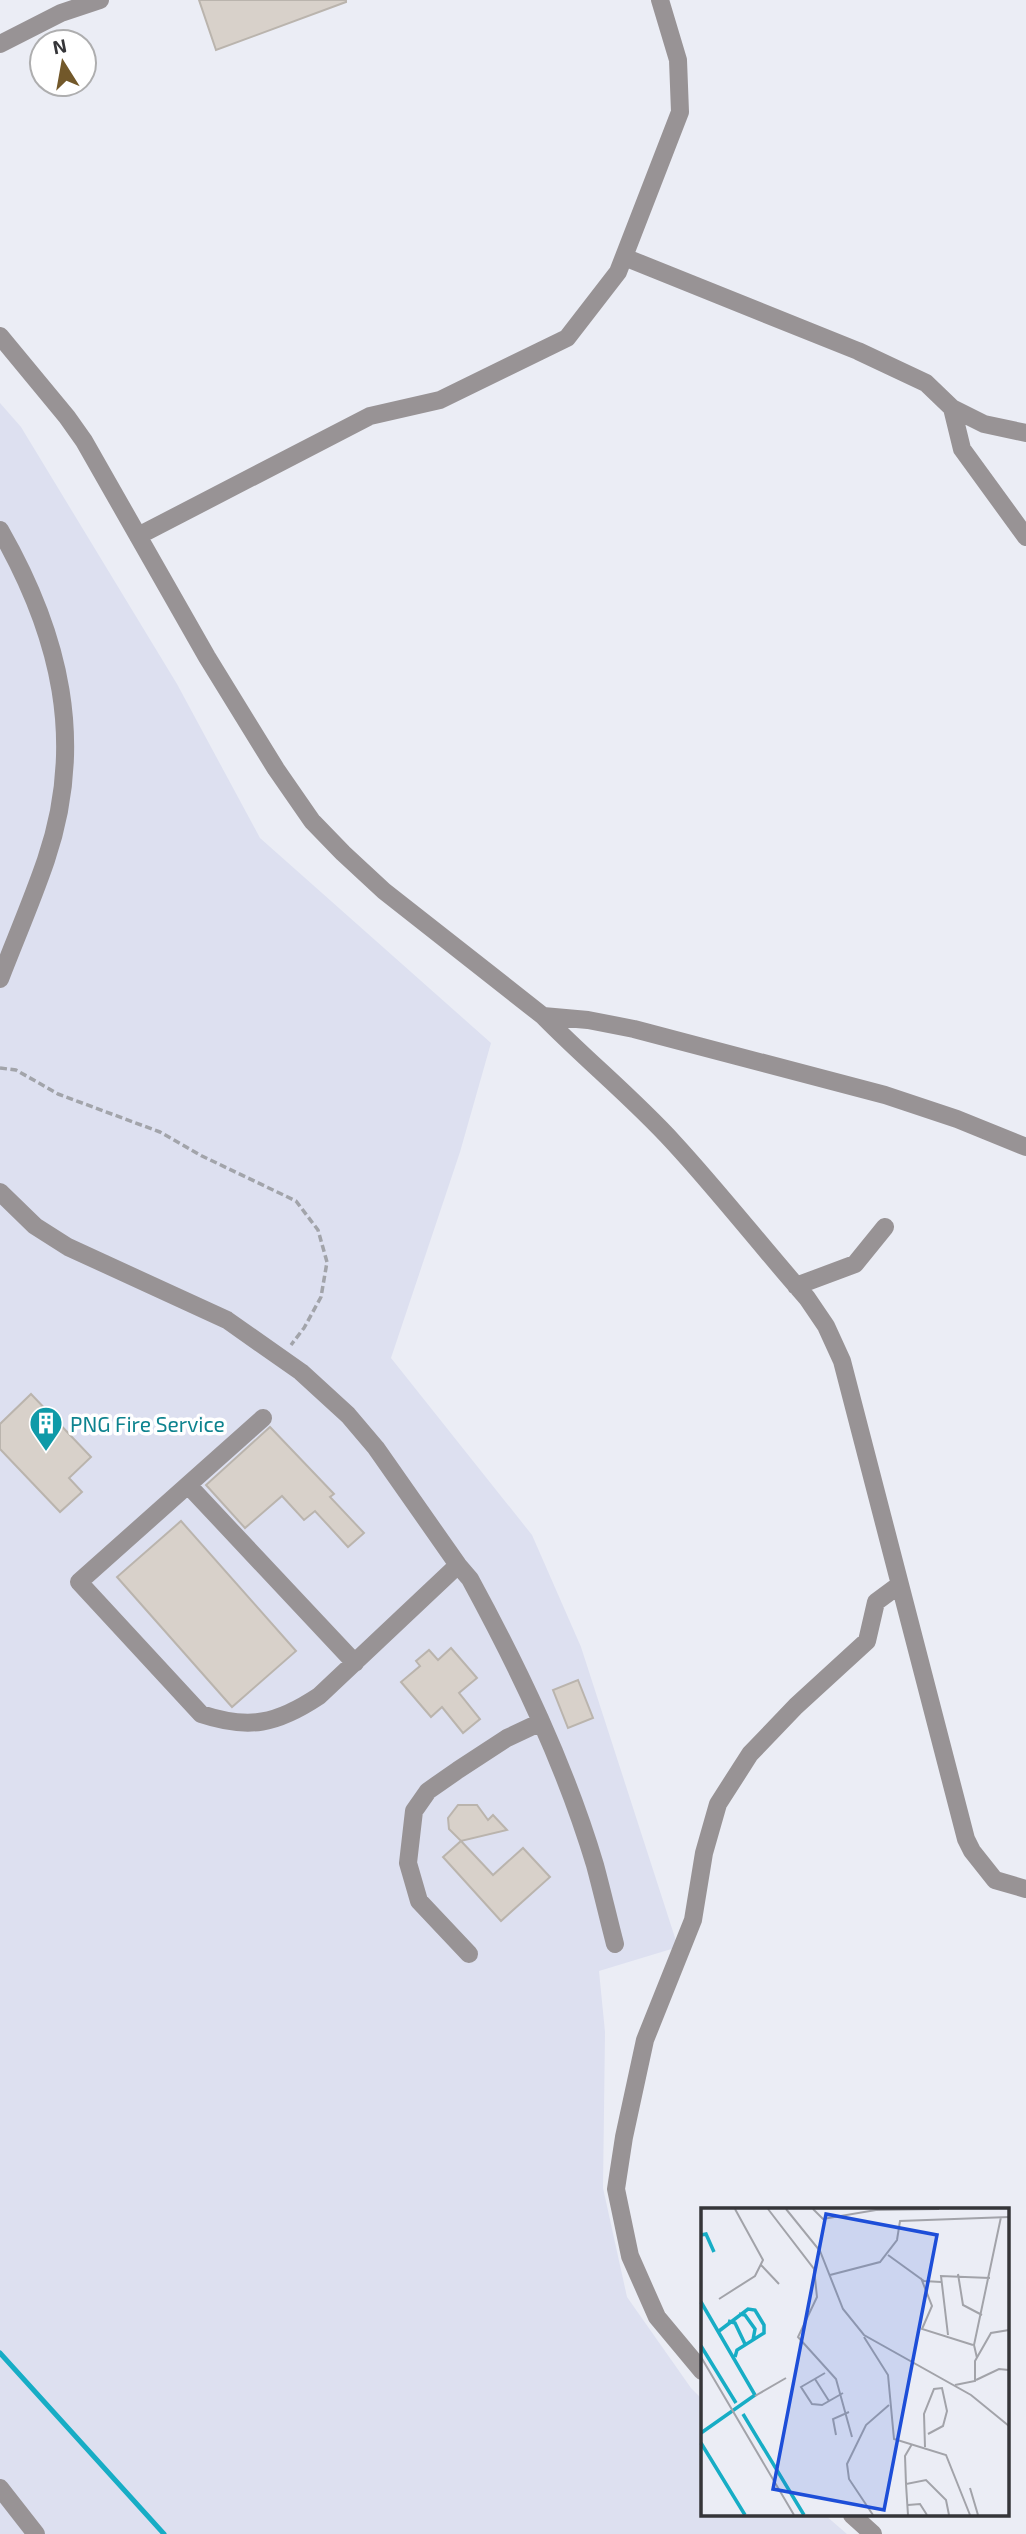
<svg xmlns="http://www.w3.org/2000/svg" width="1026" height="2534" viewBox="0 0 1026 2534" font-family="'Exo 2',sans-serif">
<rect width="100%" height="100%" fill="#ebedf5"/>
<path fill="#dde0f0" d="M 0,403 L 21,427 L 177,684 L 260,838 L 491,1043 L 460,1152 L 391,1358 L 532,1535 L 581,1647 L 678,1947 L 599,1971 L 605,2032 L 603,2188 L 627,2297 L 691,2388 L 702,2399 L 702,2515 L 825,2515 L 847,2534 L 0,2534 Z"/>
<g fill="none" stroke-linecap="round" stroke-linejoin="round">
<path stroke="#17adc5" stroke-width="5" d="M 0,2353 L 164,2534"/>
</g>
<path fill="#d8d1ca" stroke="#bab4ad" stroke-width="2" d="M 199,0 L 346,0 L 346,2 L 216,50 Z
M 31,1394 L 91,1457 L 69,1478 L 82,1492 L 60,1512 L 0,1449 L 0,1424 Z
M 270,1427 L 334,1494 L 330,1497 L 364,1533 L 348,1547 L 315,1511 L 304,1520 L 282,1496 L 245,1528 L 206,1485 Z
M 181,1521 L 296,1651 L 232,1707 L 117,1577 Z
M 451,1648 L 477,1678 L 459,1693 L 480,1719 L 463,1733 L 442,1707 L 431,1717 L 401,1682 L 420,1666 L 416,1661 L 429,1650 L 438,1660 Z
M 578,1680 L 593,1718 L 568,1728 L 553,1690 Z
M 458,1805 L 477,1805 L 488,1820 L 493,1815 L 507,1830 L 461,1841 L 449,1829 L 448,1818 Z
M 461,1841 L 493,1875 L 523,1848 L 550,1877 L 501,1921 L 443,1857 Z"/>
<g fill="none" stroke-linecap="round" stroke-linejoin="round">
<path stroke="#a2a4aa" stroke-width="3.5" stroke-dasharray="7 3.5" stroke-linecap="butt" d="M 0,1068 L 16,1070 L 58,1094 L 160,1132 L 202,1156 L 296,1201 L 318,1230 L 327,1262 L 321,1297 L 304,1328 L 291,1345"/>
<path stroke="#989395" stroke-width="18" d="M 0,44 L 61,13 L 100,0
M 624,257 L 858,351 L 926,383 L 952,408 L 984,424 L 1026,433
M 0,336 L 67,417 L 84,441 L 207,657 L 276,769 L 312,821 L 343,853 L 384,891 L 543,1016 L 588,1020 L 634,1029 L 885,1095 L 957,1119 L 1026,1147
M 952,408 L 962,449 L 1026,537
M 0,530 C 60,635 86,742 46,860 C 32,901 15,940 0,979
M 138,536 L 370,416 L 440,400 L 567,338 L 618,272 L 680,112 L 678,60 L 660,0
M 543,1016 C 586,1060 633,1098 674,1143 C 720,1193 762,1247 807,1298 L 826,1326 L 842,1361 L 966,1839 L 972,1851 L 995,1880 L 1026,1889
M 0,1192 L 35,1226 L 68,1247 L 227,1320 L 301,1372 L 348,1415 L 376,1448 L 458,1565 L 470,1579 C 520,1671 565,1765 595,1865 C 602,1891 608,1917 615,1944
M 796,1286 L 855,1264 L 885,1227
M 263,1418 L 79,1582 L 201,1714 C 249,1730 277,1724 319,1696 L 458,1565
M 188,1485 L 355,1663
M 469,1954 L 419,1901 L 408,1863 L 414,1811 L 428,1791 L 458,1770 L 507,1738 L 541,1722
M 702,2371 L 657,2317 L 630,2256 L 616,2189 L 624,2137 L 645,2040 L 693,1920 L 704,1853 L 718,1804 L 750,1754 L 796,1706 L 867,1641 L 876,1602 L 899,1585
M 0,2488 L 36,2534
M 852,2515 L 873,2534"/>
</g>
<defs>
<symbol id="building-pin" viewBox="-11 -11 22 30"><path d="M0 17L-7.5 6A9.5 9.5 0 1 1 7.5 6Z" fill="#0f9aa8" stroke="#fff"/><path d="M-4-6H4V6H1V3H-1V6H-4ZM-2.5-4.3h1.7v1.8h-1.7ZM.8-4.3h1.7v1.8H.8ZM-2.5-1h1.7V.8h-1.7ZM.8-1h1.7V.8H.8Z" fill="#fff"/></symbol>
</defs>
<g fill-rule="evenodd">
<use href="#building-pin" x="27" y="1404" width="38" height="52"/>
</g>
<g text-anchor="middle" dominant-baseline="central" stroke-width="7" stroke-linejoin="round" paint-order="stroke">
<g font-size="21" fill="#0d838f" stroke="#fff" text-anchor="start">
<text x="70" y="1423">PNG Fire Service</text>
</g>
</g>
<g transform="translate(701 2208)">
<rect width="308" height="308" fill="#ebedf5"/>
<path fill="none" stroke="#17adc5" stroke-width="3.5" d="M 0,27 L 5,26 L 13,44M 0,94 L 54,187 L 0,225M 38,106 L 44,107 L 54,121 L 52,132M 27,113 L 34,115 L 44,136M 18,123 L 47,101 L 54,102 L 63,117 L 63,125 L 36,142 L 34,149M 0,138 L 35,195M 42,206 L 103,307M 0,235 L 44,307"/>
<path fill="none" stroke="#a2a3a9" stroke-width="2" d="M 67,1 L 113,61 L 116,89 L 97,129 L 135,171 L 151,229M 85,1 L 119,43 L 142,101 L 163,127 L 270,187 L 308,218M 112,1 L 122,11 L 175,2 L 238,1M 187,47 L 223,73 L 240,74M 60,57 L 78,76M 257,66 L 262,97 L 281,107M 129,67 L 179,54 L 196,32 L 199,13 L 308,9M 220,70 L 231,98 L 221,121 L 272,137M 18,91 L 54,68 L 62,52 L 34,1M 247,127 L 240,68 L 289,70M 163,129 L 187,167 L 193,231 L 245,247 L 269,307M 0,149 L 93,307M 276,150 L 273,137 L 300,9M 124,165 L 100,179 L 111,196 L 121,197 L 142,185M 114,171 L 128,193M 275,172 L 298,161 L 308,162M 254,177 L 274,173 L 274,153 L 290,125 L 308,122M 54,188 L 85,170M 135,227 L 132,211 L 148,204M 224,239 L 223,206 L 233,181 L 241,180 L 246,203 L 242,218 L 227,226M 205,276 L 204,248 L 211,236M 269,280 L 277,307M 207,297 L 219,296 L 226,307M 172,307 L 148,271 L 146,256 L 165,217 L 188,197M 207,307 L 205,276 L 225,272 L 245,292 L 248,307"/>
<path fill="#1d4ed8" fill-opacity="0.15" stroke="#1d4ed8" stroke-width="3.5" d="M 125,6 L 236,27 L 183,302 L 72,281 Z"/>
<rect width="308" height="308" fill="none" stroke="#353538" stroke-width="3.5"/>
</g>
<g transform="translate(63 63) rotate(349)"><circle r="33" fill="#ffffff" stroke="#aeaeaf" stroke-width="2"/>
<path d="M0-5L12 26L0 18L-12 26Z" fill="#72582a"/>
<text y="-10" font-size="19" font-weight="bold" text-anchor="middle" fill="#353538">N</text>
</g>
</svg>
